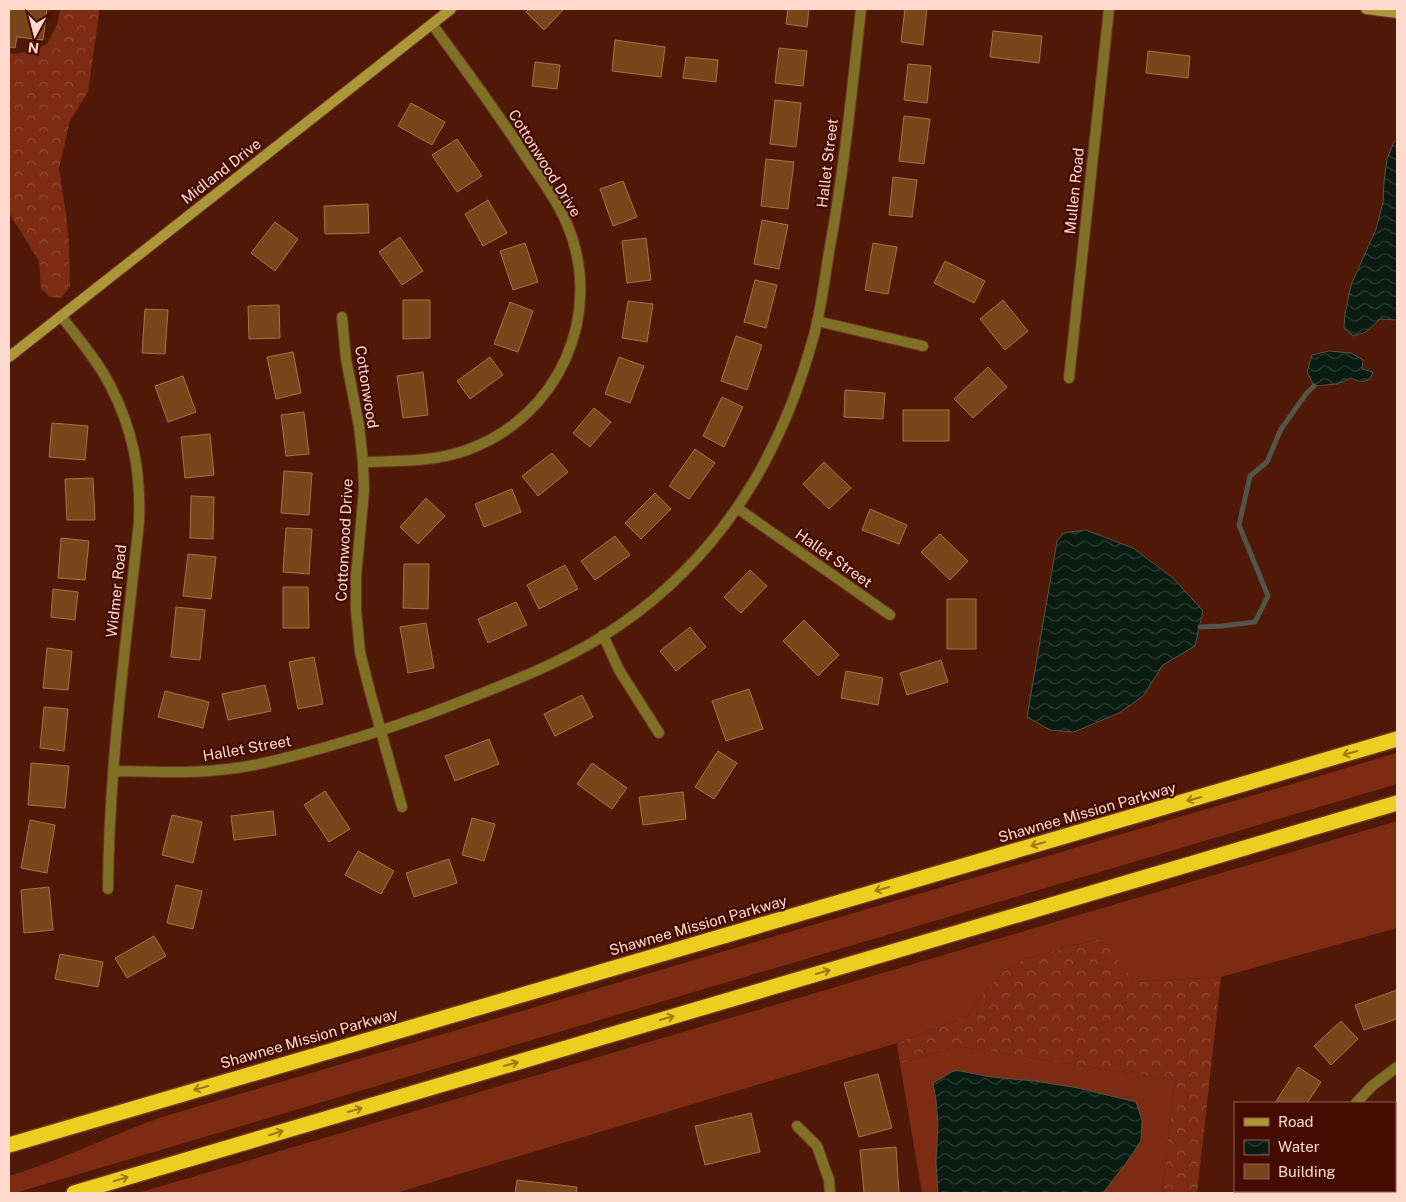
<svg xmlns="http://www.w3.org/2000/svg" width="1406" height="1202" viewBox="0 0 1406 1202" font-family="'Public Sans',sans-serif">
<defs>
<pattern id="forest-crowns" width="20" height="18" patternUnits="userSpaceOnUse" patternTransform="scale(1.25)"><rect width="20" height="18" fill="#7d2c13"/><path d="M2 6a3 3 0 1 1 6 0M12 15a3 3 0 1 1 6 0" fill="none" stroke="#904a34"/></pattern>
<pattern id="water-waves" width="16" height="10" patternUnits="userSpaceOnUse" patternTransform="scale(1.25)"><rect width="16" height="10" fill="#0a1b11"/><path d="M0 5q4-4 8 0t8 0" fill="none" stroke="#2f3c32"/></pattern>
</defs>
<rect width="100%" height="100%" fill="#501806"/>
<path fill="#7d2c13" d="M 1397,753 L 1397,784 L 15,1193 L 9,1193 L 9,1176 C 62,1160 113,1134 165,1116 Z
M 1397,821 L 1397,928 L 1221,977 L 1134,982 L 1101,938 L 1024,959 L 1003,972 L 986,990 L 968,1016 L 897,1043 L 396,1193 L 138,1193 Z
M 956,1046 L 1175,1080 L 1162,1193 L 1103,1193 L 1136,1102 L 1078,1088 L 1035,1081 L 991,1077 L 933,1083 L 936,1100 L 938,1125 L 936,1161 L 938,1193 L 922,1193 L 900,1064 Z"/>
<path fill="url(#forest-crowns)" d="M 60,9 L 99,9 L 99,14 L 88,92 L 70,121 L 59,168 L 66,214 L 69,243 L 70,287 L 61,298 L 50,297 L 41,289 L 39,261 L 9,213 L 9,53 L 14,54 L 32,51 L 47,44 L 57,25 Z
M 1102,938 L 1134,982 L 1221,977 L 1197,1193 L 1162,1193 L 1175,1080 L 956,1046 L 900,1064 L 897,1043 L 968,1016 L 986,990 L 1003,972 L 1024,959 Z"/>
<path fill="url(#water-waves)" stroke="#53544a" d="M 1397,140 L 1397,320 L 1380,319 L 1366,332 L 1353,336 L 1344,328 L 1345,314 L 1351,285 L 1376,229 L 1383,202 L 1384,182 L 1387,159 L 1394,142 Z
M 1329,351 L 1351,353 L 1363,360 L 1362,369 L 1373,372 L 1370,379 L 1361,382 L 1351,378 L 1337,384 L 1314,386 L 1307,372 L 1312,355 Z
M 1086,530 L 1133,548 L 1173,578 L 1203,611 L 1195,646 L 1163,665 L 1143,696 L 1119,713 L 1074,732 L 1050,730 L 1027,717 L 1057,541 L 1064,533 Z
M 955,1070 L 991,1077 L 1035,1081 L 1078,1088 L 1136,1102 L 1142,1120 L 1141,1141 L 1126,1163 L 1103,1193 L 938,1193 L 936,1161 L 938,1125 L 936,1100 L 933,1083 Z"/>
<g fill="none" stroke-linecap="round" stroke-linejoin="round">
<path stroke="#53544a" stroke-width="5" d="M 1200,627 L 1222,626 L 1255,622 L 1268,596 L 1239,525 L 1250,476 L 1267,462 L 1281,429 L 1306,394 L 1314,386"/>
</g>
<path fill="#79461c" stroke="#a77148" d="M 9,9 L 47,9 L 43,40 L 17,37 L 15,48 L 9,47 Z
M 529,9 L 564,9 L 544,30 L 526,12 Z
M 788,9 L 809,9 L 807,27 L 786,24 Z
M 905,9 L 927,9 L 923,45 L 901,42 Z
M 993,31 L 1042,36 L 1039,63 L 990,57 Z
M 615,40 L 665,47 L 661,77 L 612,71 Z
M 779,48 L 807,51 L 803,86 L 775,83 Z
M 1148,51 L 1190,56 L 1188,78 L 1146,73 Z
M 686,57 L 718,60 L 716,82 L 683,78 Z
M 535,62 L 560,65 L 557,89 L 532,86 Z
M 908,64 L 931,66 L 927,103 L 904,100 Z
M 775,100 L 801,103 L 796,147 L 770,144 Z
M 411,103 L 445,122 L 432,145 L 398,126 Z
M 904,116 L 930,119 L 924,164 L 899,161 Z
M 457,139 L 482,176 L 457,192 L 432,155 Z
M 766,159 L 794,162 L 788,209 L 761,206 Z
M 893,177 L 917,180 L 912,217 L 889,215 Z
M 623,181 L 637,217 L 613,226 L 600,189 Z
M 488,200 L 507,233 L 483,246 L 465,214 Z
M 368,204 L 369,233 L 325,234 L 324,206 Z
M 762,220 L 788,225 L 779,269 L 754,264 Z
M 275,222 L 298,239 L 275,271 L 251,253 Z
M 400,237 L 423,271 L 402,285 L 379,252 Z
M 646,238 L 651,280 L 627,283 L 622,241 Z
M 525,243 L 538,282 L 513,290 L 500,251 Z
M 873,243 L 897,247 L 888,294 L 865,290 Z
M 945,261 L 985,281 L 974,303 L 934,283 Z
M 755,280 L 777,285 L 766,328 L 744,322 Z
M 403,300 L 430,300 L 430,338 L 403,339 Z
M 1003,300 L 1028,331 L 1005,350 L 980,319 Z
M 628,301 L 653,304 L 647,342 L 622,338 Z
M 510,302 L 533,311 L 518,352 L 494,344 Z
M 279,305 L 280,338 L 249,339 L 248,306 Z
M 145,309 L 168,310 L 165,354 L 142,353 Z
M 736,336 L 762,345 L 747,390 L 721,381 Z
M 293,352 L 301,393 L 276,399 L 267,357 Z
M 490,357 L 503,375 L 470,399 L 457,381 Z
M 619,357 L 644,366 L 630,403 L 605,394 Z
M 988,367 L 1007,387 L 973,418 L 954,399 Z
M 423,372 L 428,415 L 403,418 L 397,376 Z
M 183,376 L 196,412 L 168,422 L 155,386 Z
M 845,390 L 885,393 L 883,419 L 844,417 Z
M 722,397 L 743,407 L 724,447 L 703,436 Z
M 594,408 L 611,422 L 590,447 L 573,433 Z
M 903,410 L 949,410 L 949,441 L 903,441 Z
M 304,412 L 309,454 L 286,456 L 281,415 Z
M 52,423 L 88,426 L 85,460 L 49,457 Z
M 210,434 L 214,475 L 185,478 L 181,437 Z
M 695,449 L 715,463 L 689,499 L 669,486 Z
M 552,453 L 568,472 L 538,496 L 522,476 Z
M 824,462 L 851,488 L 829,509 L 803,484 Z
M 284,471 L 312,473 L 309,515 L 281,513 Z
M 93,478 L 95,520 L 67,520 L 65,479 Z
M 512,489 L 521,512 L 484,527 L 475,504 Z
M 655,493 L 671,509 L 641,539 L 625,523 Z
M 191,496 L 214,497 L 213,539 L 190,538 Z
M 426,498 L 445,516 L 418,544 L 400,527 Z
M 870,509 L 907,525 L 899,544 L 862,530 Z
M 286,528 L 312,529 L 309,574 L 283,572 Z
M 940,534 L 968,561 L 950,580 L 921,552 Z
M 615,536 L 630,555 L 595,580 L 581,561 Z
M 61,538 L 89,541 L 85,580 L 58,578 Z
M 188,554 L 216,557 L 211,599 L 183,596 Z
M 404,564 L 429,564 L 428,609 L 403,608 Z
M 565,565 L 578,589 L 539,609 L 527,585 Z
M 750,570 L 767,586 L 741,613 L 724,597 Z
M 283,587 L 308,587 L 309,628 L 283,628 Z
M 53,589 L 78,592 L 75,620 L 51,617 Z
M 947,599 L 976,599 L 976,649 L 947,649 Z
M 516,602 L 527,625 L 488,643 L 478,619 Z
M 176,607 L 205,610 L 200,660 L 171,657 Z
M 804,620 L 839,655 L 818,676 L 783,641 Z
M 426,623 L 434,668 L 408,673 L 400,627 Z
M 690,627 L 706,647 L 676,671 L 660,651 Z
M 47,648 L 72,651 L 68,690 L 43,688 Z
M 314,657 L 323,704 L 298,709 L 289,662 Z
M 941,660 L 948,682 L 907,695 L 900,673 Z
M 846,671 L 883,678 L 878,705 L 841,698 Z
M 265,685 L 271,711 L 228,720 L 222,694 Z
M 749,689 L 763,729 L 726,741 L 712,701 Z
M 165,691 L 209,702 L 203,728 L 158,717 Z
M 582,695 L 593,717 L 555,736 L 544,714 Z
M 44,707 L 68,709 L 64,751 L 40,748 Z
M 489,739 L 499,764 L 455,781 L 445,756 Z
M 718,751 L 737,763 L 714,799 L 695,787 Z
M 31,763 L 69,766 L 65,808 L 28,805 Z
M 592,763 L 627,788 L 612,809 L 577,784 Z
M 325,791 L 350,829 L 329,842 L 304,805 Z
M 683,792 L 686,819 L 643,825 L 639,797 Z
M 273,811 L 276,835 L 234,840 L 231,816 Z
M 172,815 L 202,822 L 193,863 L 162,855 Z
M 472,818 L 495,824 L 484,861 L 462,855 Z
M 30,820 L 55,825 L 47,873 L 21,868 Z
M 358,851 L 394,871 L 381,894 L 345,875 Z
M 449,859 L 457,883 L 414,897 L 406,873 Z
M 176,885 L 202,891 L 193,929 L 167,923 Z
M 49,887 L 53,930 L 24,933 L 21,890 Z
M 154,936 L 166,956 L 127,978 L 115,958 Z
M 60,954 L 103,962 L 98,987 L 55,979 Z
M 1397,990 L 1397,1019 L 1364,1030 L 1355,1005 Z
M 1341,1021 L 1358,1039 L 1331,1065 L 1314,1046 Z
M 1298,1067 L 1321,1082 L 1307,1103 L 1275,1103 Z
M 878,1074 L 892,1128 L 859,1137 L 844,1083 Z
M 751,1113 L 760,1152 L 705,1165 L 695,1126 Z
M 1397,1131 L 1397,1159 L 1395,1158 L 1395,1138 Z
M 896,1147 L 899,1193 L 864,1193 L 860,1150 Z
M 517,1180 L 577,1187 L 576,1193 L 515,1193 Z
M 1246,1191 L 1276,1191 L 1276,1193 L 1246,1193 Z
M 1363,1191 L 1390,1191 L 1389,1193 L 1363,1193 Z"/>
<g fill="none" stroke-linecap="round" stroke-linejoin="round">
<defs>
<path id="street" d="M 61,316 C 78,338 97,360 110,385 C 133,430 141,471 139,522 C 126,644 109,766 108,889
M 342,317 L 346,359 L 359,426 L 363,462 L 364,491 L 356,576 L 356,610 L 360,652 L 370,692 L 402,807
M 817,321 L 923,346
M 1069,378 L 1109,9
M 363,462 C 398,461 434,462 467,450 C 559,417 605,314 567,224 C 557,201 542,180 528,160 C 498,113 465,69 432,24
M 737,508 L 890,615
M 603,635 L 619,670 L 659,733
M 114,771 C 155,772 196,774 236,768 C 267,764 297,755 326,747 C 373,734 420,718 465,700 C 518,679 573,658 620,625 C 720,556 780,458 812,342 C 821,313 824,282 829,252 C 844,172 852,90 861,9
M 1356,1103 L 1372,1086 L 1397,1067
M 797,1126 L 817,1146 L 829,1180 L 830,1193
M 1322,1193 L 1323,1191"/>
<path id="secondary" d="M 1366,9 L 1397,13
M 9,357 L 451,9"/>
<path id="highway" d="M 9,1145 L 1397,739
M 74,1193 L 1397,803"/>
</defs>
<use href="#street" stroke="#6c3726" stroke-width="12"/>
<use href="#secondary" stroke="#6c3726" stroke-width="12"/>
<use href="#highway" stroke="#6c3726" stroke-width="18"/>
<use href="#street" stroke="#807025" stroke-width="10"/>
<use href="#secondary" stroke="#ab9638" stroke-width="10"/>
<use href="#highway" stroke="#eecd21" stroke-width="15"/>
</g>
<defs><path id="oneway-shaft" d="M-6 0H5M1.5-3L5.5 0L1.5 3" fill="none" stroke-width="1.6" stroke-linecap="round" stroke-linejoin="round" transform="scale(1.25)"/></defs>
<g stroke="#a27612">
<use href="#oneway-shaft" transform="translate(1350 753) rotate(164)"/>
<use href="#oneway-shaft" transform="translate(1194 799) rotate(164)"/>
<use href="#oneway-shaft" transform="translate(1038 844) rotate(164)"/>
<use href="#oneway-shaft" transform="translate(882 889) rotate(164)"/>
<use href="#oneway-shaft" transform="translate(823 972) rotate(-16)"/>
<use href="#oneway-shaft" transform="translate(667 1018) rotate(-16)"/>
<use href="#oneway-shaft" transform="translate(511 1064) rotate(-16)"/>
<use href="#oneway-shaft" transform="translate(201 1088) rotate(164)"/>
<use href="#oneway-shaft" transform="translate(355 1110) rotate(-16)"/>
<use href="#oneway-shaft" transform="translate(276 1133) rotate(-17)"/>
<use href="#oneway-shaft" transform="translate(121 1179) rotate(-17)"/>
</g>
<g text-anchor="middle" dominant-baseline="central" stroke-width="4.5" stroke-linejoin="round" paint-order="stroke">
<g font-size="15" fill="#fed9ce" stroke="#440c00">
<text transform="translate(545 163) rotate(58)">Cottonwood Drive</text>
<text transform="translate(827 163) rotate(-83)">Hallet Street</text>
<text transform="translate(221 171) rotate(-38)">Midland Drive</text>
<text transform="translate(1074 191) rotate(-84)">Mullen Road</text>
<text transform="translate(367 387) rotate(81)">Cottonwood</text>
<text transform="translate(344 540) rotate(-87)">Cottonwood Drive</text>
<text transform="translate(834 558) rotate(35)">Hallet Street</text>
<text transform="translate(116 591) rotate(-84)">Widmer Road</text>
<text transform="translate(247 748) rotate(-10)">Hallet Street</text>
<text transform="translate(1087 812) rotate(-16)">Shawnee Mission Parkway</text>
<text transform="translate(698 925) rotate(-16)">Shawnee Mission Parkway</text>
<text transform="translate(309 1038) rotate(-16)">Shawnee Mission Parkway</text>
</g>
</g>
<rect width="1406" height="1202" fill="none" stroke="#fed9ce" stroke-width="20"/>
<rect x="1234" y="1102" width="162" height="90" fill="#440c00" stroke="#8e5e52"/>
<rect x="1244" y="1118" width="25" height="8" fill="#ab9638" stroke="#8e5e52"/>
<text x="1278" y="1127" font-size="15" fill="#fed9ce">Road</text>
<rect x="1244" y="1140" width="25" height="15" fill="url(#water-waves)" stroke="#8e5e52"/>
<text x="1278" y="1152" font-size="15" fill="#fed9ce">Water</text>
<rect x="1244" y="1164" width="25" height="15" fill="#79461c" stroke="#8e5e52"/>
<text x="1278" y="1177" font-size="15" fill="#fed9ce">Building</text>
<g transform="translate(35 35) rotate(187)" stroke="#440c00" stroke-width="4" paint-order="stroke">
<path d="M0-4L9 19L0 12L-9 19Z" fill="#fed9ce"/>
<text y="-8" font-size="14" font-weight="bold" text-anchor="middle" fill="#fed9ce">N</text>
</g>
</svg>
